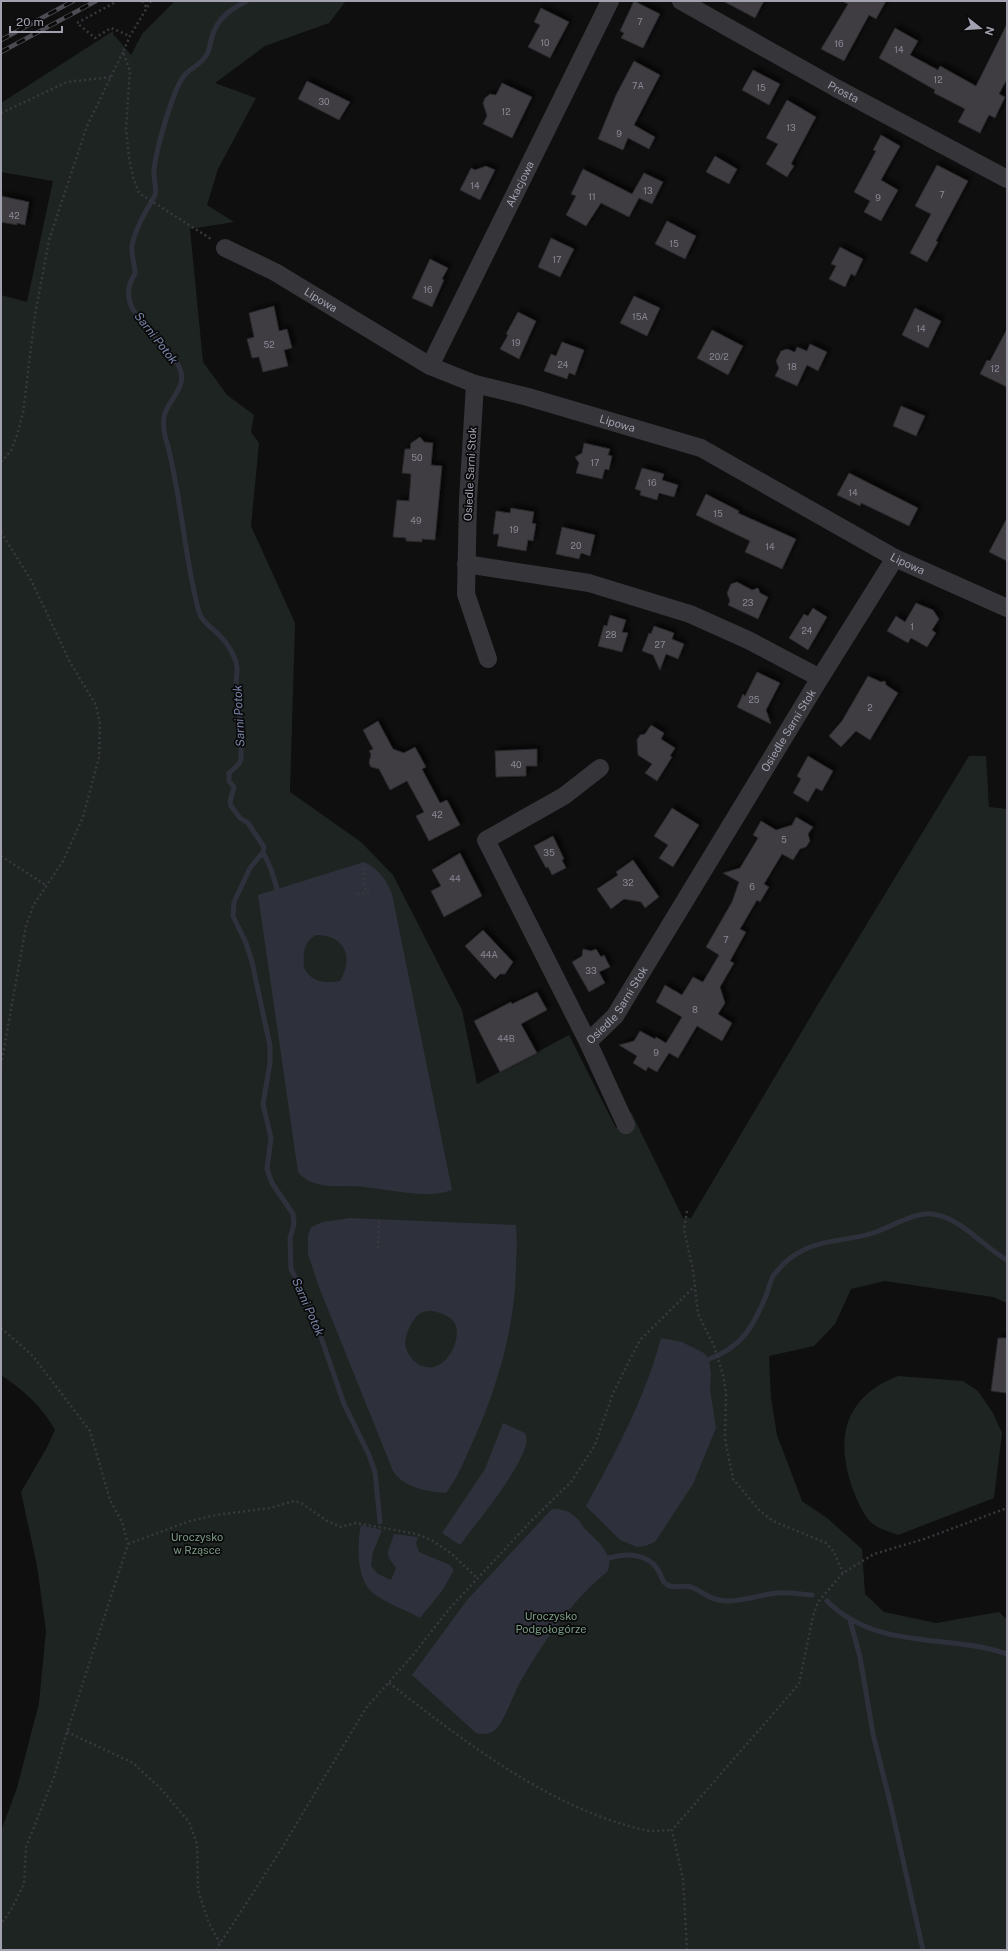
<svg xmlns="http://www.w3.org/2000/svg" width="1008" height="1951" viewBox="0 0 1008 1951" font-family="'Public Sans',sans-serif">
<defs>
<filter id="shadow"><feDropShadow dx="3.5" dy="-3.5" stdDeviation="2" flood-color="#0009"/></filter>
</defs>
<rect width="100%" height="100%" fill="#0f0f10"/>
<path fill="#1e2421" d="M 175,1 L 346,1 L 329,23 L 265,46 L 215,83 L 256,98 L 218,169 L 207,205 L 234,222 L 190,229 L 203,362 L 227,395 L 254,415 L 251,432 L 259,443 L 251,526 L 295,623 L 290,792 L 361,842 L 393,875 L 462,1010 L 477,1084 L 569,1035 L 616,1128 L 624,1124 L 631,1112 L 683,1218 L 691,1218 L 820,1001 L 969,756 L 986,756 L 989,807 L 1007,809 L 1007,1303 L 993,1297 L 885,1281 L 851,1289 L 835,1324 L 814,1346 L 769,1356 L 771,1398 L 777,1435 L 802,1501 L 827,1518 L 862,1549 L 865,1594 L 884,1612 L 936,1623 L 999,1612 L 1007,1620 L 1007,1950 L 1,1950 L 1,1831 L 17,1788 L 39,1703 L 46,1631 L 37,1566 L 21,1492 L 46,1449 L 55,1430 C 41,1405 24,1391 1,1375 L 1,295 L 27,302 L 53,181 L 1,172 L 1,103 L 113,31 L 114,37 L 115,36 L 131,55 L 142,34 Z
M 898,1376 L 963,1381 L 978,1391 L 993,1413 L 1002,1433 L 994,1498 L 898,1535 C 890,1532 880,1529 873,1524 C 865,1519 855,1496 852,1487 C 835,1436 845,1397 898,1376 Z"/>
<path fill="#2e313b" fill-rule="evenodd" d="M 364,862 C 378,868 386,879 392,894 L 452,1190 C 426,1201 378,1186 349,1186 C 338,1186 329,1187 318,1184 C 309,1182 304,1179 298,1172 L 258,895 ZM 316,935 C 345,935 354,957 340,981 C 325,984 311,982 304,968 C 303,954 303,942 316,935 Z
M 350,1218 L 516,1225 C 517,1237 517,1250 516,1262 C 516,1327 497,1389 470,1448 C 463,1464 456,1480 446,1493 C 426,1491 404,1488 393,1471 L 319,1287 L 308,1254 L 308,1236 L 311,1227 L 323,1222 ZM 433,1311 C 440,1313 449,1315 454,1322 C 462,1334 452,1356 442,1363 C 427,1374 411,1363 406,1348 C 403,1338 412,1318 421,1313 C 424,1311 429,1311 433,1311 Z
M 661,1338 L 682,1342 L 704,1353 L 709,1359 L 711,1374 L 710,1389 L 716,1428 L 693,1484 L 655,1542 L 645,1546 L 637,1547 L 620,1540 L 586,1506 C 616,1452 645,1398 661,1338 Z
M 503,1423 L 525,1433 C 527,1438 527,1441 526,1445 C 518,1473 478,1521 460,1545 L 442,1533 L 485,1469 Z
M 552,1509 C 560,1509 567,1510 573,1515 C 578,1518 581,1524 585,1529 C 596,1540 616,1555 607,1572 C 574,1598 544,1641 523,1677 C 514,1691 507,1717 496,1729 C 491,1734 483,1735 476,1733 L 412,1675 L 467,1600 Z
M 361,1525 L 382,1530 L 373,1552 L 371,1566 L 378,1574 L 391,1580 L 396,1568 C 383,1551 388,1554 394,1534 L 418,1537 L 416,1543 L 419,1552 L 450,1565 L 454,1570 L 442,1591 L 420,1618 C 404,1609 387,1604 373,1593 C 356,1580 357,1543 361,1525 Z"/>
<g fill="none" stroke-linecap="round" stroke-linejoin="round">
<path stroke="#2e313b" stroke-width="5" d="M 247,1 C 231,9 217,18 212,37 C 210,42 210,49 207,54 C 201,66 189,68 183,77 C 172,93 156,150 154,170 C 153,178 157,186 155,195 C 147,210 135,228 132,246 C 131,256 135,264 135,274 C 109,311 168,339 180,369 C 187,386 170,399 165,413 C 162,423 164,434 167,443 C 182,499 184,557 199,612 C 202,623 214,629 221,637 C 226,642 231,650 234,657 C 240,668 235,678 236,689 C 236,696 239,703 239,710 C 241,726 241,743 241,759 L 239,764 L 229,773 L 229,781 L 234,787 L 230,802 L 231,806 L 240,818 L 248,823 L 264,847 L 263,852 L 250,868 L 234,902 L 233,916 L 246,943 L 252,962 L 270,1046 L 270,1063 L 263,1104 L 271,1138 L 267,1169 L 272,1183 L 293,1214 L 294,1224 L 290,1238 L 291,1269 L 312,1311 L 344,1404 L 369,1455 L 375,1472 L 380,1522
M 263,852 L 271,869 L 277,889
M 709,1359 C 742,1347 753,1327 766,1296 C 768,1290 770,1282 773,1276 C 780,1267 789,1257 800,1252 C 822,1239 849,1241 873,1233 C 891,1227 914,1212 933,1214 C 963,1219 982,1246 1007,1260
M 609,1558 C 626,1553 648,1553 658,1570 C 662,1576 662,1584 670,1586 C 677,1588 684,1585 691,1587 C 706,1593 708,1600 728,1601 C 744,1601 760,1595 776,1593 C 788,1592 800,1594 812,1595
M 827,1601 C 877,1651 946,1633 1007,1654
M 850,1620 L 860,1657 L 873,1734 L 891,1806 L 923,1950"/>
</g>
<path fill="#3f3e43" stroke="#2a292c" filter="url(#shadow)" d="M 634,1 L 660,14 L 643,48 L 621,38 L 624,33 L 620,31 Z
M 723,1 L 764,1 L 755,18 Z
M 842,1 L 886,1 L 876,19 L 869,15 L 844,61 L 821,49 L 848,4 Z
M 541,8 L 569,22 L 550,58 L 528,47 L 540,25 L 534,22 Z
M 1007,24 L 1007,79 L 999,94 L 1005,97 L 995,118 L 989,115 L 980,133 L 958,122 L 965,109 L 934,93 L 935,90 L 879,58 L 895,28 L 918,41 L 910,55 L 938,70 L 940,66 L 976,86 Z
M 634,61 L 660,75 L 634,125 L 655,137 L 649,149 L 628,138 L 623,150 L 598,139 L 616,95 Z
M 753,70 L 780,84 L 769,105 L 742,90 Z
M 307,81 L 350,102 L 339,120 L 298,99 Z
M 502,83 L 532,97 L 512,138 L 483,124 L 487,116 L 483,103 L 485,98 L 490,94 L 496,95 Z
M 787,100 L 816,117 L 791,164 L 794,166 L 787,177 L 766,164 L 778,144 L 766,138 Z
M 881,135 L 900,146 L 881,180 L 898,190 L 881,221 L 864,212 L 870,201 L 854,192 L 876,151 L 873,150 Z
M 715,156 L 737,169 L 729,184 L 706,172 Z
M 937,165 L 968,181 L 936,241 L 938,242 L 927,262 L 910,253 L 931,214 L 915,206 Z
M 486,166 L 495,170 L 480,200 L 460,190 L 471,168 L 475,170 Z
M 583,169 L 632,194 L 644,173 L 663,182 L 652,204 L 639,198 L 629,217 L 601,203 L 586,226 L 566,215 L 576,196 L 571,194 Z
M 1,196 L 29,202 L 25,225 L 17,223 L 17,225 L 1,222 Z
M 667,221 L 696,236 L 685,259 L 655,244 Z
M 551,238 L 574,249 L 560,277 L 538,267 Z
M 840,247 L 863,259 L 855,276 L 851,274 L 845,287 L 829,279 L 836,266 L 831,264 Z
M 430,259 L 448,268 L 442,279 L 444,280 L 432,307 L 412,298 Z
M 634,296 L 660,308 L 647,336 L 620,323 Z
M 274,306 L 279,331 L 287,329 L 292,348 L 284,350 L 288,366 L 263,372 L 259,357 L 252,358 L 247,339 L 254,337 L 249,313 Z
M 915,308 L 941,321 L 928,348 L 902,335 Z
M 518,312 L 536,321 L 519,359 L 500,349 L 508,335 L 506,334 Z
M 1007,329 L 1007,387 L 980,374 L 987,360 L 990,361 Z
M 712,330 L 743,346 L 728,375 L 697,358 Z
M 562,342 L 584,350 L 575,375 L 569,373 L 567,379 L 544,371 L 551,354 L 556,356 Z
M 810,344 L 827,352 L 818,371 L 807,365 L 797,386 L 775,376 L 779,368 L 776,361 L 781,351 L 787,349 L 795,352 L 797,347 L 807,351 Z
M 901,406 L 925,416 L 916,436 L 893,426 Z
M 420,437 L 424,442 L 433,443 L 431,465 L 442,466 L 435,540 L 422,539 L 422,542 L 406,541 L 406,538 L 393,537 L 397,500 L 409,501 L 411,474 L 402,473 L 405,449 L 410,449 L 411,443 Z
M 584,443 L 610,449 L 608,455 L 612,456 L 609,470 L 605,469 L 602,479 L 576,473 L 579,463 L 575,457 L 582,453 Z
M 642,468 L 664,474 L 662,480 L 678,485 L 674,497 L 659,493 L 657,500 L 640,495 L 641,491 L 635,489 Z
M 849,473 L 918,508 L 909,526 L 861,503 L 860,506 L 837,495 Z
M 706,494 L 739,511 L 738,513 L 796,539 L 782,569 L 745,552 L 750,541 L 696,515 Z
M 511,508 L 534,512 L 532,523 L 536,524 L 533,541 L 528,540 L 526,551 L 497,546 L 499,534 L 493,534 L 496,511 L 510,513 Z
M 1007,518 L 1007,561 L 989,552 Z
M 562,527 L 595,535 L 590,556 L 581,553 L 579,559 L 556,554 Z
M 737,582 L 752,590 L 758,588 L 760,593 L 768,597 L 758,619 L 728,605 L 730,601 L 727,593 L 731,584 Z
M 916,603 L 933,610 L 939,619 L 932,630 L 936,633 L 927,647 L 911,638 L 908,643 L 887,631 L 896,616 L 905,622 Z
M 813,608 L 827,617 L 808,650 L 789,638 L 804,614 L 808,616 Z
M 610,615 L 626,620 L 622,632 L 628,633 L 622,652 L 598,646 L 604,625 L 607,626 Z
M 654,626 L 674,633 L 672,639 L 684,644 L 678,659 L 666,654 L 660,670 L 653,655 L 642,651 L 649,633 L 651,634 Z
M 757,672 L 780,683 L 766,710 L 771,724 L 737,707 L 743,694 L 745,696 Z
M 868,676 L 881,682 L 885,681 L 886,685 L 898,693 L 870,740 L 856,731 L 841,747 L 829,736 L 842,721 Z
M 378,721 L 393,749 L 404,753 L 415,747 L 426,767 L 422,769 L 440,803 L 447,800 L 460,825 L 429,841 L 416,816 L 424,812 L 407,781 L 390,790 L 379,769 L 371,767 L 369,763 L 371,754 L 369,751 L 373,749 L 363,730 Z
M 651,725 L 664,733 L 661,739 L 675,748 L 670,756 L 672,757 L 657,781 L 645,773 L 652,764 L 638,755 L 637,740 L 640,735 L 645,734 Z
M 537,749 L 537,766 L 526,766 L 526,776 L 496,777 L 495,751 Z
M 808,756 L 833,771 L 822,791 L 816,788 L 808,802 L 793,793 L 801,779 L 797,776 Z
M 672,808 L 699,825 L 673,867 L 659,858 L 668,845 L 654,836 Z
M 796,817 L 813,827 L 808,834 L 810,841 L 806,847 L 800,849 L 793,860 L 782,854 L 764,884 L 769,887 L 760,902 L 757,900 L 740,929 L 746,932 L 730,961 L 734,963 L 720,987 L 725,1003 L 718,1014 L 732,1023 L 722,1041 L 697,1026 L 678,1058 L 669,1053 L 657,1072 L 648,1067 L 646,1071 L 633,1063 L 637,1056 L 619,1045 L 634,1041 L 640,1031 L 655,1039 L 656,1037 L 666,1043 L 682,1017 L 656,1002 L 665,985 L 682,995 L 693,977 L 703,982 L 719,955 L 706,947 L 732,902 L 739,882 L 723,873 L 740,868 L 758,838 L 753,835 L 761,821 L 776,830 L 792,825 Z
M 553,836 L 564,859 L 562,860 L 566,868 L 552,875 L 548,867 L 546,868 L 534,846 Z
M 460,853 L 482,896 L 444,917 L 431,891 L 441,886 L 432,870 Z
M 633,860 L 659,897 L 645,908 L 641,902 L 624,899 L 611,909 L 597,889 L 618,875 L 616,872 Z
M 483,930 L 513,962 L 505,974 L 500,974 L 495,979 L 465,946 Z
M 583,949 L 591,951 L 596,949 L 601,957 L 604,955 L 610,967 L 599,972 L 605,983 L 589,992 L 572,962 L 582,956 Z
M 537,992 L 547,1010 L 521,1024 L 537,1053 L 500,1072 L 474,1021 L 511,1002 L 512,1004 Z
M 998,1338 L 1007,1338 L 1007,1393 L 991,1391 Z"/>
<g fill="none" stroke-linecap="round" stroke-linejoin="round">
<path stroke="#38383e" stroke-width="2.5" stroke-dasharray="2 3" stroke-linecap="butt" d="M 142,1 L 147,8
M 151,1 L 130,36 L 123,52 L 130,71 L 126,128 L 129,158 L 133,177 L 139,193 L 211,239
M 114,3 L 77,23 L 95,38 L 111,28 L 130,36
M 1,113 L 67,82 L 111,77
M 1,462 L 11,451 L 17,435 L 23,413 L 35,315 L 49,240 L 87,126 L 123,52
M 1,532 L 31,580 L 70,662 L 96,705 L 100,724 L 99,757 L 83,817 L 63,861 L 33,906 L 26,926 L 1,1065
M 1,856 L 47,886
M 363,868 L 366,893
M 357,894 L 370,893
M 687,1211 L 684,1230 L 693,1270 L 698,1314 L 714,1346 L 723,1375 L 726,1393 L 725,1439 L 733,1479 L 759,1510 L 773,1521 L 826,1543 L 834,1552 L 843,1573
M 378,1248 L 379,1219
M 1,1328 L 33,1356 L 90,1431 L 110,1500 L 122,1522 L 128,1544 L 67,1732 L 54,1777 L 26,1847 L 24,1884 L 11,1910 L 1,1924
M 128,1544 L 190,1521 L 216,1515 L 270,1508 L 294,1501 L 301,1503 L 327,1521 L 341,1527 L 356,1523 L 417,1534 L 433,1541 L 452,1554 L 477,1578
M 389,1683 C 464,1741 550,1809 645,1830 C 653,1832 663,1830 672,1830
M 67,1732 L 133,1763 L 161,1789 L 189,1822 L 197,1844 L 198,1890 L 209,1923 L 220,1943
M 216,1950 L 282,1848 L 366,1708 L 413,1655 L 449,1609 L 533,1519 L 571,1482 L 595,1445 L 613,1393 L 640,1340 L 695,1286
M 687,1950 L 683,1879 L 672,1830 L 799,1684 L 813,1616 L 818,1602 L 843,1573 L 874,1554 L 924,1539 L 1007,1508"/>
<g stroke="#35353a" stroke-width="18">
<path id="s1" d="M 681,1 L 836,88 L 1007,179"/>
<path id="s2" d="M 225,248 L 275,272 L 430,366 L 475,384 L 528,397 L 701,448 L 895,558 L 1007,608"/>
<path id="s3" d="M 430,366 L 610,1"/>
<path d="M 475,384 L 468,500 L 466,594 L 488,659"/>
<path d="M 466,564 L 589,583 L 690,614 L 748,640 L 820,678"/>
<path id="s4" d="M 600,768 L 564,796 L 486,840 L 588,1042 L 615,1016 L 820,678 L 895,558"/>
<path d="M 588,1042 L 626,1125"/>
</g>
<defs>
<path id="rail" d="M 1,40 L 73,1
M 1,52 L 96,1"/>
</defs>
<use href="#rail" stroke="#4d4c54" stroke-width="4.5"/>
<use href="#rail" stroke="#0a0a0b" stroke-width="3" stroke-dasharray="9" stroke-linecap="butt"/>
</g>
<g text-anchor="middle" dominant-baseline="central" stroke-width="3.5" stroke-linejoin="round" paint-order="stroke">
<g font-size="9" fill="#888895">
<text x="640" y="21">7</text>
<text x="545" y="42">10</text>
<text x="839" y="43">16</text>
<text x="899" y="49">14</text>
<text x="938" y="79">12</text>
<text x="638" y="85">7A</text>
<text x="761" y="87">15</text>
<text x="324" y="101">30</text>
<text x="506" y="111">12</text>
<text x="791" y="127">13</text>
<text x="619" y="133">9</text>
<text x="475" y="185">14</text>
<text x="648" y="190">13</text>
<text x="942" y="194">7</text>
<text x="592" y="196">11</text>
<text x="878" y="197">9</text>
<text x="14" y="215">42</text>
<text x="674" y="243">15</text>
<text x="557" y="259">17</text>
<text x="428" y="289">16</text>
<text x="640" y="316">15A</text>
<text x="921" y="328">14</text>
<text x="516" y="342">19</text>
<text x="269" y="344">52</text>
<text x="719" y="356">20/2</text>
<text x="563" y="364">24</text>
<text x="792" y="366">18</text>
<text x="995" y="368">12</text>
<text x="417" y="457">50</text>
<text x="595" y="462">17</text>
<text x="652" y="482">16</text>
<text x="853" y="492">14</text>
<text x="718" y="513">15</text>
<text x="416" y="520">49</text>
<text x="514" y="529">19</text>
<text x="576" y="545">20</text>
<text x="770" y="546">14</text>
<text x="748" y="602">23</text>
<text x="912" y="626">1</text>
<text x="807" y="630">24</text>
<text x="611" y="634">28</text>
<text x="660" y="644">27</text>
<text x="754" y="699">25</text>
<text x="870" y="707">2</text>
<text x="516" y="764">40</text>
<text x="437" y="814">42</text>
<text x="784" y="839">5</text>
<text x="549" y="852">35</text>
<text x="455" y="878">44</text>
<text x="628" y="882">32</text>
<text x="752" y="886">6</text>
<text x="726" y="939">7</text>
<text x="489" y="954">44A</text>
<text x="591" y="970">33</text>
<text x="695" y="1009">8</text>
<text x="506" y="1038">44B</text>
<text x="656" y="1052">9</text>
</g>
<g font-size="11" fill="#a1a1b0" stroke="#0a0a0b">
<text stroke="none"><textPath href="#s1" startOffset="186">Prosta</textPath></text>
<text stroke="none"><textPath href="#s3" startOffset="203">Akacjowa</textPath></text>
<text stroke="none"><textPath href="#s2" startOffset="109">Lipowa</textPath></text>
<text stroke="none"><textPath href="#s2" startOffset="433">Lipowa</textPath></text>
<text transform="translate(470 474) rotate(-87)">Osiedle Sarni Stok</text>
<text stroke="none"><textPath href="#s2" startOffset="757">Lipowa</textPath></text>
<text stroke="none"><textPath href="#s4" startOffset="733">Osiedle Sarni Stok</textPath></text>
<text stroke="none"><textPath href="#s4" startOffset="409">Osiedle Sarni Stok</textPath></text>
</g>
<g font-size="11" fill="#799a85" stroke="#0a0a0b">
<text x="197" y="1537">Uroczysko<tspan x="197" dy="13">w Rząsce</tspan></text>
<text x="551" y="1616">Uroczysko<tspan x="551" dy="13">Podgołogórze</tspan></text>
</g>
<g font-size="12" font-style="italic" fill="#7a85a9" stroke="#0a0a0b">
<text transform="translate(156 338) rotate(52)">Sarni Potok</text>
<text transform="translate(239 716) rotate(-93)">Sarni Potok</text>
<text transform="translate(308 1307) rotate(66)">Sarni Potok</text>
</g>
</g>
<rect width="1008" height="1951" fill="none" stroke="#a1a1b0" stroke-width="4"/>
<g transform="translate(980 28) rotate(107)" stroke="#0a0a0b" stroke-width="3" paint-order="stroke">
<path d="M0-3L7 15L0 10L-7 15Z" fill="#a1a1b0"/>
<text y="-6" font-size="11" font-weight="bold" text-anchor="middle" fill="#a1a1b0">N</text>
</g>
<path d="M10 26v6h52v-6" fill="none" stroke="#a1a1b0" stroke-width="2"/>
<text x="16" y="26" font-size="12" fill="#a1a1b0" stroke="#0a0a0b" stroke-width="3" paint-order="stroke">20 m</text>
</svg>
